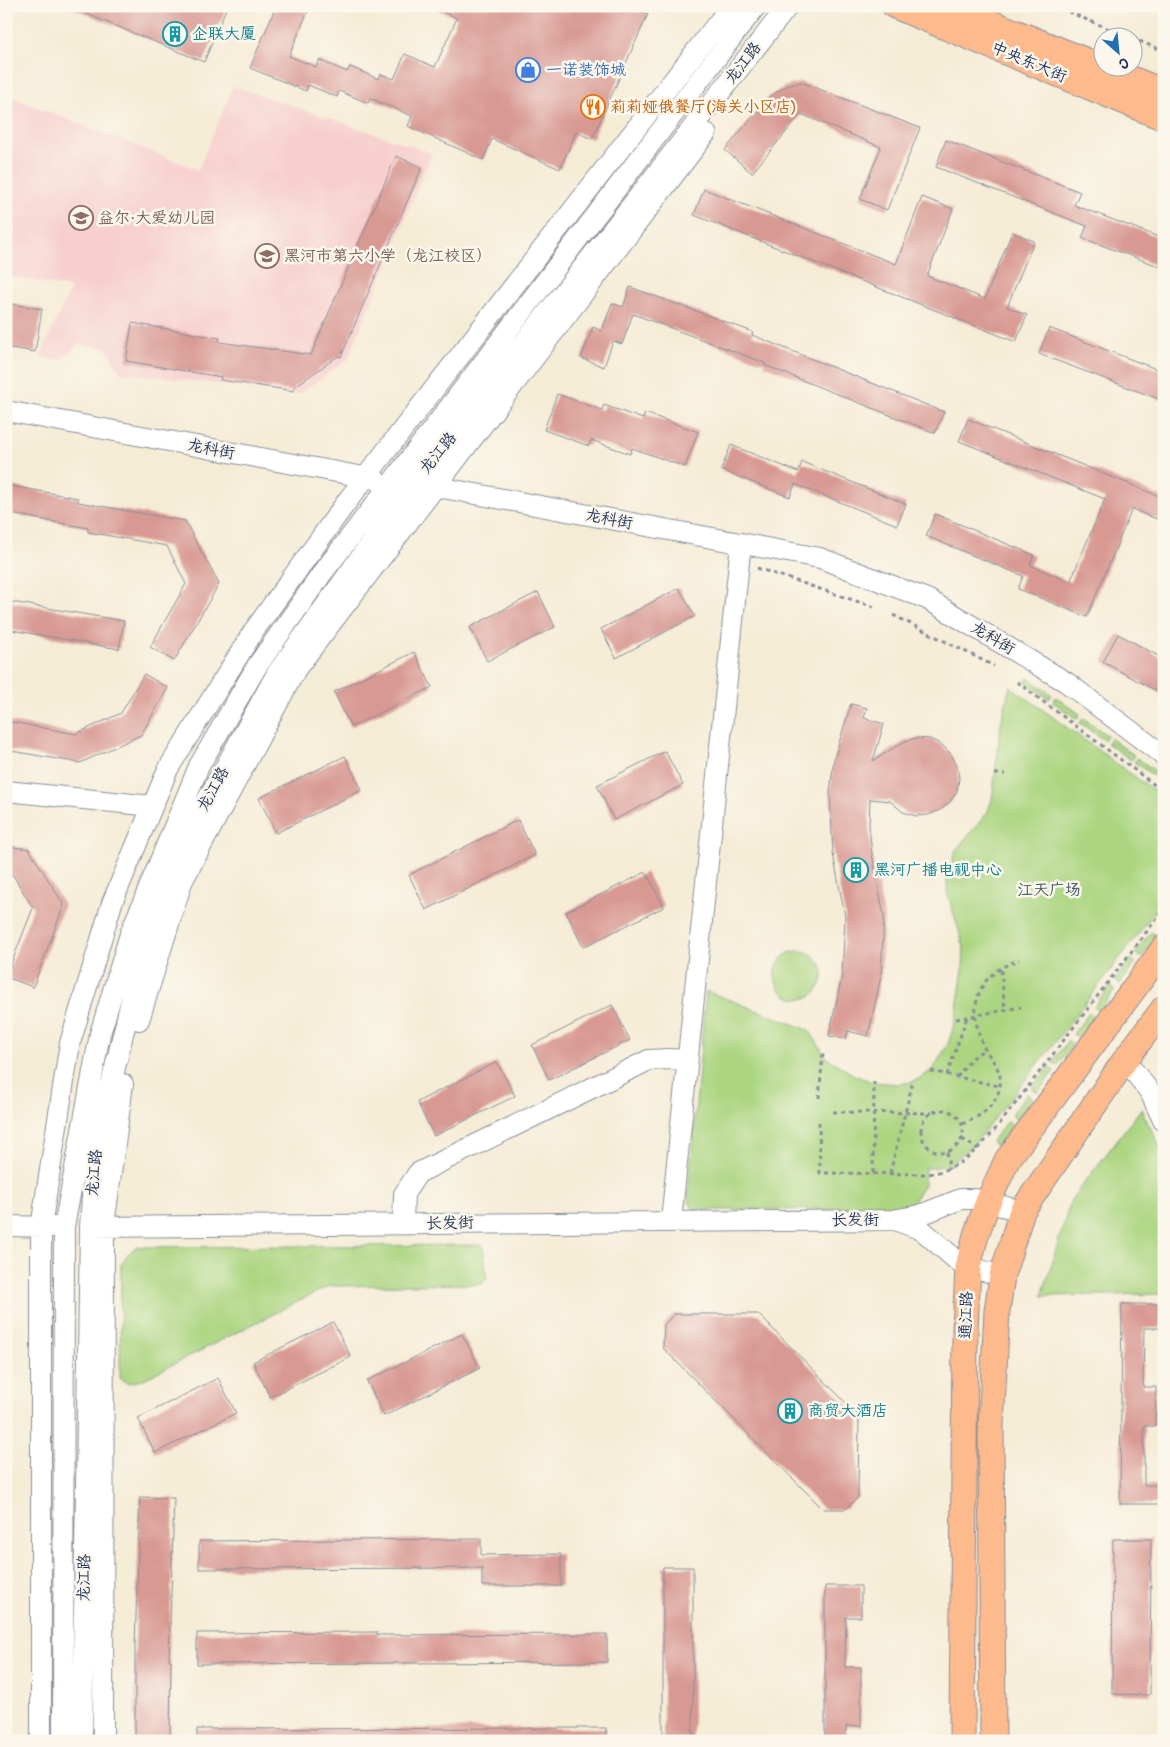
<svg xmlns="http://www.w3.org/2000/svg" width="1170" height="1747" viewBox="0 0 1170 1747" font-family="Pangolin,'LXGW WenKai TC',sans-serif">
<rect width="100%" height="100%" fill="#fbf7ec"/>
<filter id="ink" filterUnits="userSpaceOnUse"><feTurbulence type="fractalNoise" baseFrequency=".02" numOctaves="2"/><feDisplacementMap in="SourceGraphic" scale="10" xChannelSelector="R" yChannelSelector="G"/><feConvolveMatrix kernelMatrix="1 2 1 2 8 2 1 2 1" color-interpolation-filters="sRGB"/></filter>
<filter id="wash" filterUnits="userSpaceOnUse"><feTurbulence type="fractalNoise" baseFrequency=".0096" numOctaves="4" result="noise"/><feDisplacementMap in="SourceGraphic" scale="20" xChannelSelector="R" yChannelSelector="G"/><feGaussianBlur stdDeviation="1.12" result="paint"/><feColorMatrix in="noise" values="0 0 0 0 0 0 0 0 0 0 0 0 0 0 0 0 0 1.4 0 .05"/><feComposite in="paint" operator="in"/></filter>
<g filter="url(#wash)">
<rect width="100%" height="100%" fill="#f5ecd6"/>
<path fill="#f7d0ce" d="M 233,86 L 432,153 L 348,359 L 299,394 L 120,372 L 106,348 L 78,344 L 61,361 L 40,357 L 71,288 L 6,276 L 6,95 L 198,170 Z"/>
<path fill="#abd580" stroke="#63826f" d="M 1028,678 L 1052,695 L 1049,699 L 1025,682 Z
M 1010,686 L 1164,798 L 1164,900 L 1050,1049 L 975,1143 L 948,1166 L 925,1168 L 924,1185 L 911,1204 L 890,1209 L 694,1210 L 689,1202 L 688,1194 L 706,991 L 809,1030 L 827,1058 L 854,1075 L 872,1082 L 899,1084 L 911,1082 L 921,1078 L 933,1069 L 948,1044 L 955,1022 L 963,969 L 964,947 L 947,892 L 947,879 L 956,850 L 987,813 L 992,800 L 1001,723 Z
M 1056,697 L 1080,714 L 1077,719 L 1053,702 Z
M 1083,718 L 1107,735 L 1104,740 L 1080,723 Z
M 1110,738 L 1134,755 L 1131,760 L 1107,743 Z
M 1137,758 L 1161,775 L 1158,779 L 1134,762 Z
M 1151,932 L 1157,937 L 1141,958 L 1135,953 Z
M775 975a24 24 0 1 1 48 0a24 24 0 1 1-48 0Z
M 1131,959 L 1136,963 L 1120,984 L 1115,980 Z
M 1110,986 L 1115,990 L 1099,1011 L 1094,1007 Z
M 1089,1013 L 1095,1017 L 1079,1038 L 1073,1034 Z
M 1068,1041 L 1073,1045 L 1057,1066 L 1052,1062 Z
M 1048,1067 L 1054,1071 L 1038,1092 L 1032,1088 Z
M 1027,1094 L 1033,1098 L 1017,1120 L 1011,1115 Z
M 1141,1109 L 1164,1155 L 1164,1294 L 1042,1296 L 1071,1200 Z
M 1007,1121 L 1013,1125 L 997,1146 L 991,1142 Z
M 483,1245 L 487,1279 L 482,1284 L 329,1286 L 142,1380 L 128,1383 L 120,1378 L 121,1265 L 128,1254 L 137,1247 Z"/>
<g id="blocks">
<path fill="#d89993" d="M 67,6 L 227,6 L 204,62 Z
M 276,6 L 310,6 L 289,56 L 316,67 L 319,60 L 347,72 L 350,67 L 379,79 L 381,74 L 394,79 L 405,54 L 435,67 L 457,18 L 429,6 L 631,6 L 648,14 L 592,139 L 576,132 L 560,169 L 492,139 L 483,160 L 408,126 L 412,116 L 370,98 L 368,103 L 339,91 L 337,97 L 308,85 L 306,91 L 250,68 Z
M 801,82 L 920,128 L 887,210 L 860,199 L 881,147 L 801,114 L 752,173 L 725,150 L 769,97 L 784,87 Z
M 946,140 L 1080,192 L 1074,205 L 1164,239 L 1164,268 L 1082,238 L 1087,226 L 936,167 Z
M 396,156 L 422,167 L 341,357 L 338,356 L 294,387 L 294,391 L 220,380 L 221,377 L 126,361 L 132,323 L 220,338 L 219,342 L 311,355 Z
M 704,189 L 896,264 L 922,197 L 953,209 L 927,276 L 985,299 L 1012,232 L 1034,241 L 1007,307 L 1027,315 L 1016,342 L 694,215 Z
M 630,287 L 753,332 L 752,335 L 944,412 L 935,433 L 764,365 L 765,363 L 633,314 L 622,344 L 613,341 L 604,367 L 581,358 L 593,327 L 602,331 L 612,303 L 623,307 Z
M 6,303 L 42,309 L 35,352 L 6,347 Z
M 1049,328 L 1164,372 L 1164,401 L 1039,354 Z
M 557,394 L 602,410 L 604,405 L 643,419 L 645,413 L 698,432 L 685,467 L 632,448 L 630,454 L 591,440 L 589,446 L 544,430 Z
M 968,419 L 1164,498 L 1164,522 L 1132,509 L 1087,617 L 1018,589 L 1023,576 L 926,536 L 935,514 L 1034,555 L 1030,565 L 1070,582 L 1105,499 L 959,441 Z
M 731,445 L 798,472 L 802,462 L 906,504 L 897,525 L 795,484 L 790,497 L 721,470 Z
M 6,485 L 78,498 L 78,502 L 185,521 L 219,584 L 174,661 L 150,647 L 186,584 L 167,546 L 88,532 L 88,528 L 6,513 Z
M 679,588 L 695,616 L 616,658 L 601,629 Z
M 538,592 L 555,627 L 487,661 L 470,627 Z
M 6,601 L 124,621 L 119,649 L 6,629 Z
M 1118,634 L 1164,659 L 1164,695 L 1103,662 Z
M 414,652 L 432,687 L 351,727 L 334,692 Z
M 144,674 L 168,688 L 141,735 L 80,763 L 6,750 L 6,721 L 76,734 L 121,713 Z
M 851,704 L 867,708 L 864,718 L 884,724 L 873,761 L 905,741 L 917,738 L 930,739 L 942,745 L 951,754 L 957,765 L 959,778 L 957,791 L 950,802 L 940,810 L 928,815 L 916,816 L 903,812 L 890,801 L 870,799 L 869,826 L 872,854 L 884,916 L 881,976 L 868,1036 L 848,1031 L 846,1039 L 829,1036 L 842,976 L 845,916 L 833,854 L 830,792 L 834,759 Z
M 665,751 L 683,785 L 614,820 L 597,785 Z
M 345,756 L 362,790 L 276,833 L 259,798 Z
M 518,820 L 535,855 L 426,910 L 409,875 Z
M 6,846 L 29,849 L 64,905 L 33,987 L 6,977 L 33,908 L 13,875 L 6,874 Z
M 646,872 L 664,907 L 583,947 L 566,912 Z
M 612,1005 L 630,1040 L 549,1080 L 532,1045 Z
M 497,1062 L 515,1096 L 434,1136 L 417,1102 Z
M 1122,1304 L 1161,1304 L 1161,1328 L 1144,1328 L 1143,1387 L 1156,1387 L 1155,1426 L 1144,1426 L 1144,1485 L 1159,1485 L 1159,1504 L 1120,1504 Z
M 674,1314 L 758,1314 L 859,1416 L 858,1497 L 846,1509 L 823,1509 L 663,1348 L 664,1325 Z
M 333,1322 L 351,1357 L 270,1397 L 253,1362 Z
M 462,1334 L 480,1368 L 384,1416 L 367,1381 Z
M 218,1378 L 236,1413 L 155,1453 L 138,1418 Z
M 140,1497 L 174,1498 L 169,1660 L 171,1660 L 170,1741 L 135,1741 L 135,1645 Z
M 481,1539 L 481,1555 L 561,1554 L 561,1586 L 482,1586 L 482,1568 L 199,1569 L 199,1541 Z
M 1113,1539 L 1151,1539 L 1150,1695 L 1112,1694 Z
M 663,1567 L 693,1567 L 693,1741 L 663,1741 Z
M 825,1586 L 861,1586 L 861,1617 L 846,1617 L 845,1667 L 861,1667 L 861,1726 L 846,1726 L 846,1741 L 825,1741 Z
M 377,1632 L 377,1635 L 607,1634 L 607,1662 L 197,1664 L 197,1633 Z
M 606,1728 L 606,1741 L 197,1741 L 197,1729 Z"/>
</g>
</g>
<g filter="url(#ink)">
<use href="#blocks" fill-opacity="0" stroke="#888e9a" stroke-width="1"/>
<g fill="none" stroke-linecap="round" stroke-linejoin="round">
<defs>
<path id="minor" d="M 6,411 L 375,479
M 427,485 L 820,558 L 927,599 L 1066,682 L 1164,756
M 6,791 L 152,806
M 139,1020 L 182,882 L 296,669 L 706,133
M 1125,1060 L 1150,1092 L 1164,1122
M 895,1220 L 922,1230 L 962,1265 L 1002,1276
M 671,1221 L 741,543
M 403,1223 L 404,1194 L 418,1173 L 649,1060 L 669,1059 L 687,1060
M 6,1226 L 55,1227
M 91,1227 L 893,1220 L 920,1215 L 961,1199 L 975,1199 L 1022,1211
M 41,1741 L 41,1227 L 70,1043 L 112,903 L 168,769 L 253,632 L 348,500 L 731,6
M 63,1741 L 64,1227 L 100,1034 L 130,934 L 199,766 L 257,666 L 321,575 L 756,6
M 82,1741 L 90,1227 L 95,1151 L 144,947 L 195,822 L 277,673 L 414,483 L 788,6
M 103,1741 L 104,1226 L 123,1084"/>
<path id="major" d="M 895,6 L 1164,118
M 950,6 L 1164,92
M 962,1741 L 965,1331 L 968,1267 L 976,1235 L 988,1202 L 1007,1160 L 1164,948
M 993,1741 L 991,1425 L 997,1311 L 1002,1276 L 1022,1211 L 1125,1060 L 1164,1008"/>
</defs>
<use href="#minor" stroke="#888e9a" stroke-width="22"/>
<use href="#major" stroke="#888e9a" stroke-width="27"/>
<path stroke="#888e9a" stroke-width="3" stroke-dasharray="4 4" stroke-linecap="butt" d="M 1054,6 L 1131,38
M 1132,38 L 1164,51
M 757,568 L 874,607
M 893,615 L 994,666
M 1017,682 L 1164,792
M 995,774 L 1005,774
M 1001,970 L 1005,1010
M 956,1019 L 1021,1007
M 931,1071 L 999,1086
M 947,1075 L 967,1017
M 957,1077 L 972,1058 L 985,1049
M 819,1098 L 823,1053
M921 1131a21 21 0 1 1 42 0a21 21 0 1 1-42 0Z
M 833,1112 L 932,1113
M 819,1122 L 820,1173 L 928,1174 C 962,1170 981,1146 1002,1121 L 1164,909
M 962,1124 C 982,1117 1003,1101 1000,1076 C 999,1068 990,1057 985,1049 C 966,1010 975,974 1019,960
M 962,1139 L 978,1149
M 947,1152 L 949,1169
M 873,1173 L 874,1082
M 890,1173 L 913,1081"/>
<use href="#minor" stroke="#fff" stroke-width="20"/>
<use href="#major" stroke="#fcba8d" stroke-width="25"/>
</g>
</g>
<defs>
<symbol id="building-ring" viewBox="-11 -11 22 22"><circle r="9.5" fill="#fbf7ec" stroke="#0f9aa8" stroke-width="1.5"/><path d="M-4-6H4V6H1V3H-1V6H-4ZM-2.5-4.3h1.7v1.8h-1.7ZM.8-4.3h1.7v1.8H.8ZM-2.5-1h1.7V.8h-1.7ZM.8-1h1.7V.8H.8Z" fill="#0f9aa8"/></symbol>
<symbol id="shop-ring" viewBox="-11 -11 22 22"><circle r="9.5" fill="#fbf7ec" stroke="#3f7fe0" stroke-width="1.5"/><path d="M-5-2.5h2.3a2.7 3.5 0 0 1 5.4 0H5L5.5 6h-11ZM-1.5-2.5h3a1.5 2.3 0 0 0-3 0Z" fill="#3f7fe0"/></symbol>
<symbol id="restaurant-ring" viewBox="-11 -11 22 22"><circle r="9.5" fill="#fbf7ec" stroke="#e8710a" stroke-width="1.5"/><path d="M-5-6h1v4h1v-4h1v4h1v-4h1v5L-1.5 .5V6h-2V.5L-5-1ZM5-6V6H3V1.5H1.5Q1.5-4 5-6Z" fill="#e8710a"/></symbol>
<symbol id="school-ring" viewBox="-11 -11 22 22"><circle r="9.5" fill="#fbf7ec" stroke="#8d6e63" stroke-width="1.5"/><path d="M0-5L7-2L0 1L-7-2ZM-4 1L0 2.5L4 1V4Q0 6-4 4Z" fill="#8d6e63"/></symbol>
</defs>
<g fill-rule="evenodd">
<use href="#building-ring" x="161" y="20" width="28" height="28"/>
<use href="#shop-ring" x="514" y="56" width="28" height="28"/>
<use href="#restaurant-ring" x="579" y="93" width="28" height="28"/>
<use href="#school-ring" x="67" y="204" width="28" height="28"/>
<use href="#school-ring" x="253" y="242" width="28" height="28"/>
<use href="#building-ring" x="842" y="856" width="28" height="28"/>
<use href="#building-ring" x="776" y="1397" width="28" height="28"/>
</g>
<g text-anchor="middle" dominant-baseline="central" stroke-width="5" stroke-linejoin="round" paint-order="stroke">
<g font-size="16" fill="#0d838f" stroke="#fbf7ec" text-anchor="start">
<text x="192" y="34">企联大厦</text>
<text x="874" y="870">黑河广播电视中心</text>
<text x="808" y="1411">商贸大酒店</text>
</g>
<g font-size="16" fill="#1b2f5e" stroke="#fbf7ec">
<text transform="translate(1029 62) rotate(23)">中央东大街</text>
<text transform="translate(743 63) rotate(-52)">龙江路</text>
<text transform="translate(211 449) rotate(11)">龙科街</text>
<text transform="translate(438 453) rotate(-51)">龙江路</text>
<text transform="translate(609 519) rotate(11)">龙科街</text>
<text transform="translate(993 638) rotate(31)">龙科街</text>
<text transform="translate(213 789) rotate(-61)">龙江路</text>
<text transform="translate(94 1173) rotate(-85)">龙江路</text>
<text x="855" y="1220">长发街</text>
<text transform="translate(450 1223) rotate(-1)">长发街</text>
<text transform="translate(966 1315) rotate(-88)">通江路</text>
<text transform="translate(84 1578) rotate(-89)">龙江路</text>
</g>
<g font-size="16" fill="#366cbe" stroke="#fbf7ec" text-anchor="start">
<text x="546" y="70">一诺装饰城</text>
</g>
<g font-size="16" fill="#c56008" stroke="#fbf7ec" text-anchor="start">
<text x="610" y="107">莉莉娅俄餐厅(海关小区店)</text>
</g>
<g font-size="16" fill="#785e54" stroke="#fbf7ec" text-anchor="start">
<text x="98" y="218">益尔·大爱幼儿园</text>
<text x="284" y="256">黑河市第六小学（龙江校区）</text>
</g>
<g font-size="16" fill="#3f5866" stroke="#fbf7ec">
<text x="1049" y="890">江天广场</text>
</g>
</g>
<rect width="1170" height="1747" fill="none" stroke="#fbf7ec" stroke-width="25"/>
<g transform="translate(1118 52) rotate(153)"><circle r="24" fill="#fbf7ec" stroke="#a1a7b3"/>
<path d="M0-4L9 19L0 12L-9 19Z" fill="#1f6fb2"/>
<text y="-8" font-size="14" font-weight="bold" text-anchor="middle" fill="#1b2f5e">С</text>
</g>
</svg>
